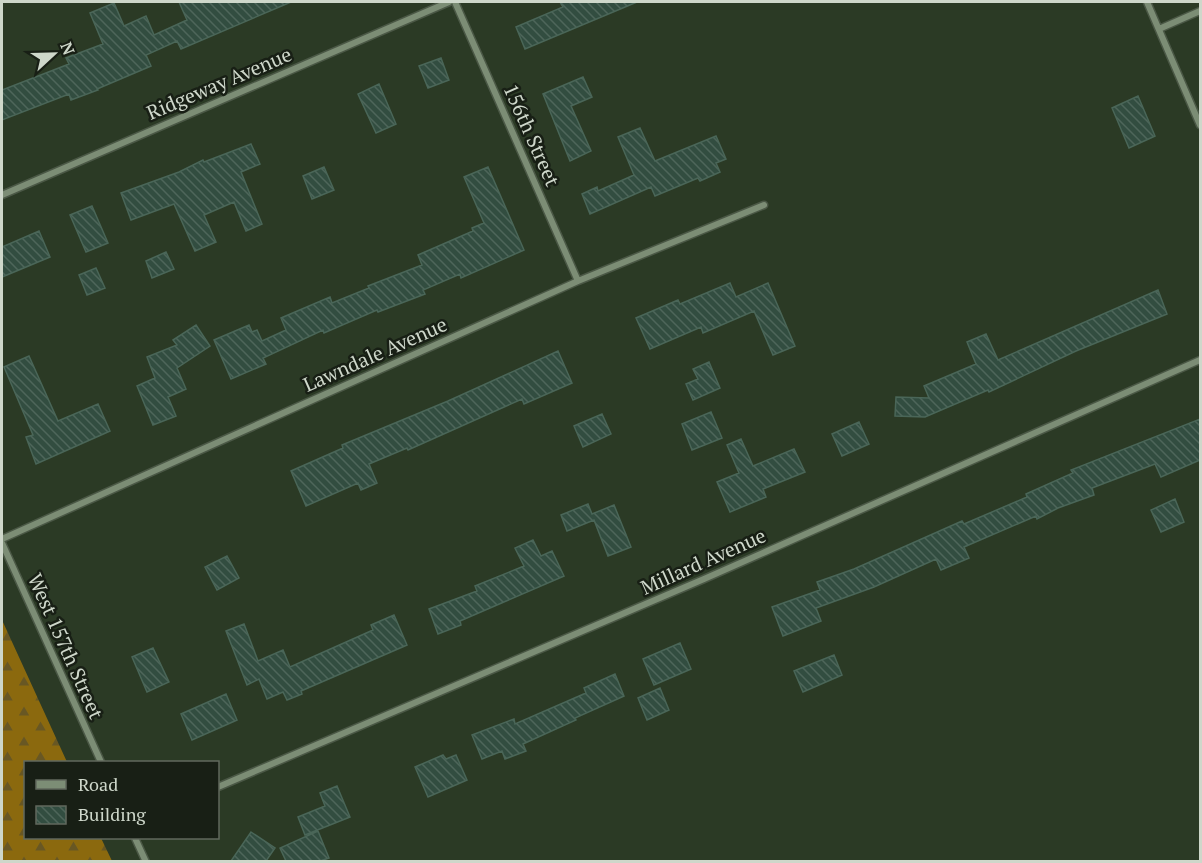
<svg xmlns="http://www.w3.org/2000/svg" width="1202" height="863" viewBox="0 0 1202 863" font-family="'PT Serif',serif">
<defs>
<pattern id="forest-firs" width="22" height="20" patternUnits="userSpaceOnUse" patternTransform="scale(1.5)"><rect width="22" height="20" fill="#8b690e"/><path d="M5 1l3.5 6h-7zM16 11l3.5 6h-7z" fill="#685723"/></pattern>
<pattern id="building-back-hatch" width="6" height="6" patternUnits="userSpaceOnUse" patternTransform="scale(1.5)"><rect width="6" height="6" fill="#324d40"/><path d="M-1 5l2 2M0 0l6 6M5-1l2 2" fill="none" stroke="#4e665a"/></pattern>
</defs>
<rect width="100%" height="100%" fill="#2b3a25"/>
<path fill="url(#forest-firs)" d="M 2,620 L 67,762 L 26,762 L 26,838 L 101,838 L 112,861 L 2,861 Z"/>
<path fill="url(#building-back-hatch)" stroke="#4a6658" stroke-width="1.5" d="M 179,2 L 291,2 L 181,49 L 177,41 L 146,55 L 151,66 L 97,89 L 98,90 L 71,100 L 69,94 L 2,120 L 2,90 L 69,64 L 66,58 L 103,44 L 90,13 L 114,3 L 124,26 L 146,16 L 154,35 L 187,20 Z
M 560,2 L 637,2 L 525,49 L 516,27 L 563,7 Z
M 441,58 L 449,80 L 428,88 L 419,66 Z
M 583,77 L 592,97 L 571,106 L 591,151 L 570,161 L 543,94 Z
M 379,84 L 396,124 L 376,133 L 358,94 Z
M 1138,96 L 1155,136 L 1129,148 L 1112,108 Z
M 640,128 L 655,161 L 716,136 L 726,159 L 716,163 L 720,172 L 700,181 L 698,178 L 655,196 L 651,187 L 590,214 L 582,194 L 597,187 L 598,191 L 634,175 L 618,137 Z
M 251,144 L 260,164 L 241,172 L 262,224 L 246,231 L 234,202 L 204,215 L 216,242 L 195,251 L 174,204 L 131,220 L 121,193 L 179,172 L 203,160 L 204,162 Z
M 324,167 L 334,190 L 312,199 L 303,176 Z
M 488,167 L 524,250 L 461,278 L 460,274 L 423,290 L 425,294 L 378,312 L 377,310 L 324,333 L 323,330 L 263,358 L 266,364 L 231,379 L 214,340 L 249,325 L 252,332 L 257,330 L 262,341 L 286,330 L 281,318 L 330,297 L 332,303 L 369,288 L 368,286 L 422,265 L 418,255 L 473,231 L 472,228 L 484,223 L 464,177 Z
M 92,206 L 108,243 L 86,252 L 70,215 Z
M 39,231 L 50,257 L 2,277 L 2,247 Z
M 166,252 L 174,269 L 152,278 L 146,261 Z
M 96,268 L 105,288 L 87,295 L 79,275 Z
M 730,283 L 736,297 L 768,283 L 795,346 L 773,355 L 754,311 L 703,333 L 701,327 L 650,349 L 636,318 L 678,300 L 680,304 Z
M 1158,290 L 1167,314 L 1076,351 L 989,392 L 988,390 L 925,417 L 895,416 L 896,397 L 929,398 L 924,386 L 976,364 L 967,342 L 986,334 L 998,360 Z
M 196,325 L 210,346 L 177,368 L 186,389 L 168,397 L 176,416 L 153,425 L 137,386 L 155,378 L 147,357 L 177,345 L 173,340 Z
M 558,351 L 572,383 L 524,404 L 522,399 L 408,450 L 407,448 L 369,464 L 377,483 L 361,490 L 358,483 L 306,506 L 291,471 L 343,448 L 342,445 L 448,401 Z
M 29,356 L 58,421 L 98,404 L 110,431 L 36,464 L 26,437 L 33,435 L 4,367 Z
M 709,362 L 720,388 L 693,400 L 686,384 L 698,379 L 693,369 Z
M 711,412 L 722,438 L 692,450 L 682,424 Z
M 602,414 L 611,434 L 583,447 L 574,426 Z
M 1200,419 L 1200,460 L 1161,477 L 1155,464 L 1092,488 L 1094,495 L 1058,508 L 1037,519 L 1036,516 L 964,547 L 969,558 L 941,570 L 936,559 L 874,587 L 816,608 L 821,621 L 783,636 L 772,607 L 820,590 L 817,582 L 854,569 L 962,521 L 964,524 L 1027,497 L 1026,494 L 1073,473 L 1071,470 Z
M 859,422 L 869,444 L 842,456 L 832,434 Z
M 741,439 L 753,466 L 794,449 L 805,472 L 763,489 L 766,497 L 730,512 L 717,482 L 739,473 L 727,445 Z
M 1175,499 L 1184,522 L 1161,532 L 1151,510 Z
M 588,504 L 592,514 L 614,505 L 631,547 L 608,556 L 594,520 L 567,531 L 561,515 Z
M 533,540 L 541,556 L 552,551 L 564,576 L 460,621 L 461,625 L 438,634 L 429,609 L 477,591 L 475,586 L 524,566 L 515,548 Z
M 227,556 L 239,578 L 217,590 L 205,567 Z
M 394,615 L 407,645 L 301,691 L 302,694 L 287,700 L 283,692 L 267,699 L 259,679 L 247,685 L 226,631 L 244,624 L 258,661 L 283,650 L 290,667 L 373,630 L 371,625 Z
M 680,643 L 691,669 L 654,685 L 643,659 Z
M 153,648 L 169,682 L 147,692 L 132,657 Z
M 834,655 L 842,675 L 803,692 L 794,671 Z
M 615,674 L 624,696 L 575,718 L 576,720 L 523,744 L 526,751 L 505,759 L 502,751 L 482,759 L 472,735 L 514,719 L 515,724 L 586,693 L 584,688 Z
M 660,688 L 669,710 L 647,720 L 638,698 Z
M 226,694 L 237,720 L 192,740 L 181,714 Z
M 443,755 L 446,759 L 456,755 L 467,780 L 428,797 L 415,767 Z
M 337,786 L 350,817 L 305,835 L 298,817 L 325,806 L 320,793 Z
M 318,831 L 329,858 L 320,861 L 286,861 L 280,848 Z
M 251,832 L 275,848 L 266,861 L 231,861 Z"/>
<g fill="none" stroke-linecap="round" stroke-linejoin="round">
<defs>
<path id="street" d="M 455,2 L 578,281
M 1147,2 L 1200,125
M 1159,29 L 1200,11
M 2,195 L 449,2
M 2,539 L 578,281 L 764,205
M 2,543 L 101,762
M 218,787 L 704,579 L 1200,360
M 135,838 L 146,862"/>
</defs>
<use href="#street" stroke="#4b5846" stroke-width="9"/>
<use href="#street" stroke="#7c8d75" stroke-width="6"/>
</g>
<g text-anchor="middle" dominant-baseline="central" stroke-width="5" stroke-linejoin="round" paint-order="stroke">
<g font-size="20" fill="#ced7ca" stroke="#181f15">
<text transform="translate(219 83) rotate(-23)">Ridgeway Avenue</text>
<text transform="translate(532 135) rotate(66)">156th Street</text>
<text transform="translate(375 354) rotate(-24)">Lawndale Avenue</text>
<text transform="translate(703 561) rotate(-24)">Millard Avenue</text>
<text transform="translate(66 646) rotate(66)">West 157th Street</text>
</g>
</g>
<rect width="1202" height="863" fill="none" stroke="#ced7ca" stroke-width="6"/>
<rect x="24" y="761" width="195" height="78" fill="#181f15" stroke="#61695d" stroke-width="1.5"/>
<rect x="36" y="780" width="30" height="9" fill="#7c8d75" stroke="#61695d" stroke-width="1.5"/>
<text x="78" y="791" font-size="18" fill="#ced7ca">Road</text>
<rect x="36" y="806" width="30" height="18" fill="url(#building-back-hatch)" stroke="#61695d" stroke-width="1.5"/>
<text x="78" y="821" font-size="18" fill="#ced7ca">Building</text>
<g transform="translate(54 54) rotate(68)" stroke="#181f15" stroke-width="4.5" paint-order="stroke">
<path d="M0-4.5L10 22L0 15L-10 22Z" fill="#ced7ca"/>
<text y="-9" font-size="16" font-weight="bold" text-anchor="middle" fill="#ced7ca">N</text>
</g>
</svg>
